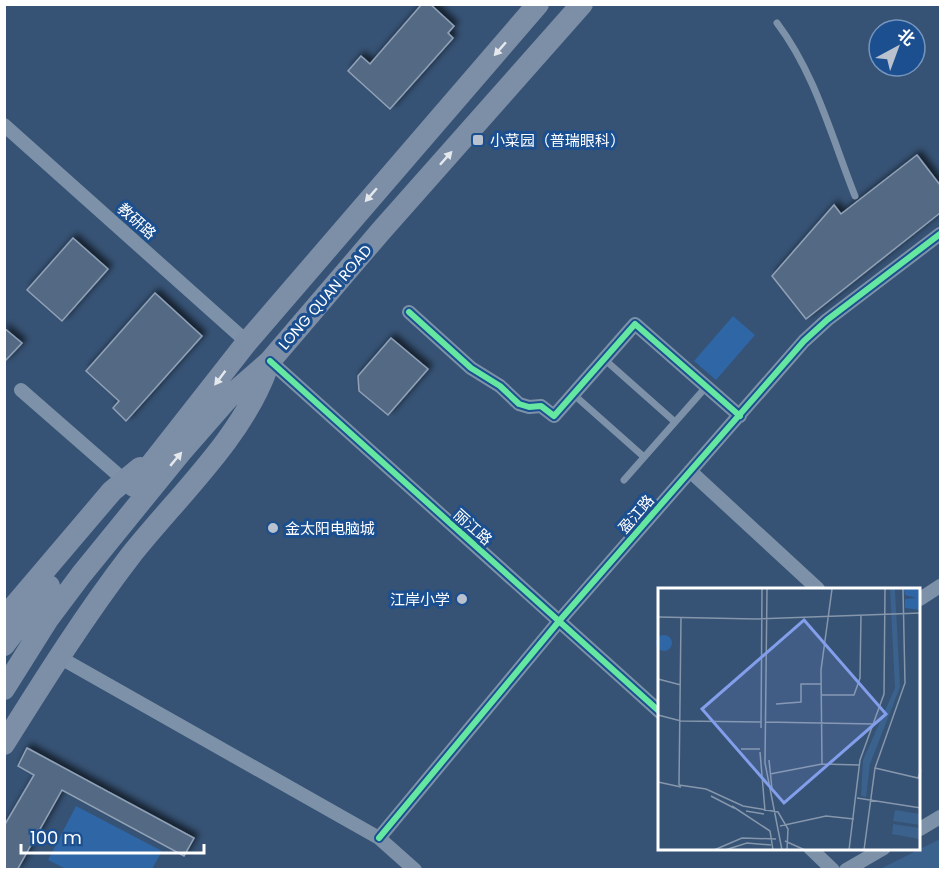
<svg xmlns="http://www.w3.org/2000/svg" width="945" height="874" viewBox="0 0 945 874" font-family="Poppins,'Noto Sans SC',sans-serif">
<defs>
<filter id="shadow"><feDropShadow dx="4" dy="-4" stdDeviation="3" flood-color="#0009"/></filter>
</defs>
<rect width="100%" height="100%" fill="#365274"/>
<path fill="#2f66a5" d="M 733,316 L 755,335 L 716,380 L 694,361 Z
M 76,806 L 162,851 L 152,869 L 66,869 L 48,860 Z"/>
<path fill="#3b618d" d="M 940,839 L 940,869 L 880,869 Z"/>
<path fill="#526984" stroke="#92a2b6" stroke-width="1.5" filter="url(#shadow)" d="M 422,4 L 430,4 L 454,26 L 448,33 L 453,38 L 390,109 L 348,71 L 361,56 L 370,64 Z
M 917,155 L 940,185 L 940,213 L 806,319 L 772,276 L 834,205 L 841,214 Z
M 73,238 L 108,269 L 62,321 L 27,290 Z
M 155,293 L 202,336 L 126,421 L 113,408 L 119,401 L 86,371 Z
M 4,328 L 22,343 L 4,362 Z
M 391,338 L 428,369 L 388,415 L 359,391 L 358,376 Z
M 27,748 L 194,838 L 184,856 L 62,790 L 17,870 L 4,870 L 4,826 L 34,775 L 18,766 Z"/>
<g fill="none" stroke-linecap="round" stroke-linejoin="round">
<path stroke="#7d92a8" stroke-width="7" d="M 777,23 C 815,73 832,138 855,196
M 604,359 L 675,422
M 573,394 L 644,457
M 624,480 L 706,387"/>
<path stroke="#7d92a8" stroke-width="14" d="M 4,125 L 247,342
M 409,312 L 471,368 L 500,386 L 519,404 L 529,407 L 541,406 L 554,416 L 635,324 L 740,416
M 270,361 L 660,712
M 21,390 L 124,480
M 690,471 L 818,589
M 920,599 L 940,586
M 59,657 L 379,838 L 415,870
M 920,829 L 940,817
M 379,838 L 560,620 L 804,341 L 827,320 L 940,234
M 810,848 L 833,870
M 846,870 L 884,848"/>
<path stroke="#7d8ea7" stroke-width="22" d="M 134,486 L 247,342 L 538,4
M 4,618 L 112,491 L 140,468
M 4,645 L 49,586
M 4,689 L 48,619 L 81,575 L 181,452 L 230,396 L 270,361 L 381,231 L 582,4
M 4,744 C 44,680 85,615 131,555 C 177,497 242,438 267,368"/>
<defs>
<path id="cycleway" d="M 409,312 L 471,368 L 500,386 L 519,404 L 529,407 L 541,406 L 554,416 L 635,324 L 740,416
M 270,361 L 660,712
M 379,838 L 560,620 L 804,341 L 827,320 L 940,234"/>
</defs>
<use href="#cycleway" stroke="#1b4f8f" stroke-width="10"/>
<use href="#cycleway" stroke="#66e7a1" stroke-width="6"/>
</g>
<defs><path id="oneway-solid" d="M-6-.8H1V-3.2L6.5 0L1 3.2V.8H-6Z" transform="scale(1.5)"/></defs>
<g fill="#e5e8ed">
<use href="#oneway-solid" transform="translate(500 49) rotate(131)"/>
<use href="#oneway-solid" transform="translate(446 158) rotate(-48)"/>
<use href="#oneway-solid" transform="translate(371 195) rotate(131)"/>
<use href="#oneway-solid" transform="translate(220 378) rotate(127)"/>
<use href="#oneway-solid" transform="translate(176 459) rotate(-50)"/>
</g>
<g fill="#b9c2ce" stroke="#1b4f8f" stroke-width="2">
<rect x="472" y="134" width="12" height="12" rx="3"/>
<circle cx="273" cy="528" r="6"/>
<circle cx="462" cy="599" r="6"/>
</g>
<g text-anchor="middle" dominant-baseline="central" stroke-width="6" stroke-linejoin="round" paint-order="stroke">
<g font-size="15" fill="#fff" stroke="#1b4f8f" text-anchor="start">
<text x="490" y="140">小菜园（普瑞眼科）</text>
<text x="285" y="528">金太阳电脑城</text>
<text x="450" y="599" text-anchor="end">江岸小学</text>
</g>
<g font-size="15" fill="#fff" stroke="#1b4f8f">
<text transform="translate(137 221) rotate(42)">教研路</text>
<text transform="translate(325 297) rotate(-49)">LONG QUAN ROAD</text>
<text transform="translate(636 514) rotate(-49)">盈江路</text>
<text transform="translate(473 527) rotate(42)">丽江路</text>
</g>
</g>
<g transform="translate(658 588)">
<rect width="262" height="262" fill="#365274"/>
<path d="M 246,1 L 262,1 L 262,22 L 247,20 L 247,11 L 258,10 L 247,7 ZM-2 55a8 8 0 1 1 16 0a8 8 0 1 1-16 0Z" fill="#2f66a5"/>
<path d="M 232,1 L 237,1 L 242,99 L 212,176 L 208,209 L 203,208 L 205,172 L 237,100 ZM 237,222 L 262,226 L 262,237 L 235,233 ZM 235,236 L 262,240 L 261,251 L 234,246 Z" fill="#3b618d"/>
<path fill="none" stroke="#8697ac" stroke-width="1.5" d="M 109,1 L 107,175 L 124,262M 0,29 L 98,31 L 263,25M 0,91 L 23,97M 163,107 L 196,107 L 202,90 L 203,27M 118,116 L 143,114 L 143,96 L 163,96M 0,127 L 23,133 L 103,134M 107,134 L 216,136M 103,140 L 104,1M 83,161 L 102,161M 102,164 L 107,223M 111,172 L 114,201M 164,176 L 163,82 L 174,1M 217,180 L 260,190 L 263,182M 112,186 L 164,176 L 202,177M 0,194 L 23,199M 21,197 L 23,30M 21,197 L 48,201 L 85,218 L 120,224 L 130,241 L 129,262M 53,208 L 76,220M 199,210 L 263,220M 74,218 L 112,243 L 115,262M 88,223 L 106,226M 122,238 L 168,228 L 196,231M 127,253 L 147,262M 56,262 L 84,250 L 118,251M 67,262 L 89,255 L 113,257M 191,262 L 202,172 L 226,106 L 227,1M 206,262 L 217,180 L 247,95 L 245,1"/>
<path fill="#839eea" fill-opacity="0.15" stroke="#839eea" stroke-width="3" d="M 146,32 L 228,126 L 126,215 L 44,121 Z"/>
<rect width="262" height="262" fill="none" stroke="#fff" stroke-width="3"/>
</g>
<rect width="945" height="874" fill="none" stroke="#ffffff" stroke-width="12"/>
<g transform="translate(897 48) rotate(41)"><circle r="28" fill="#1b4f8f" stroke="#7695bc" stroke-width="1.5"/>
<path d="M0-4.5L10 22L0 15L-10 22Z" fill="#b9c2ce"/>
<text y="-9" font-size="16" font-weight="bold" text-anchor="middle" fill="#ffffff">北</text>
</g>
<path d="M21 844v9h183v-9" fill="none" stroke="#ffffff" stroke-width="3"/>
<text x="30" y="844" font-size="18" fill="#ffffff" stroke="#1b4f8f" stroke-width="4.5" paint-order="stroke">100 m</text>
</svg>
